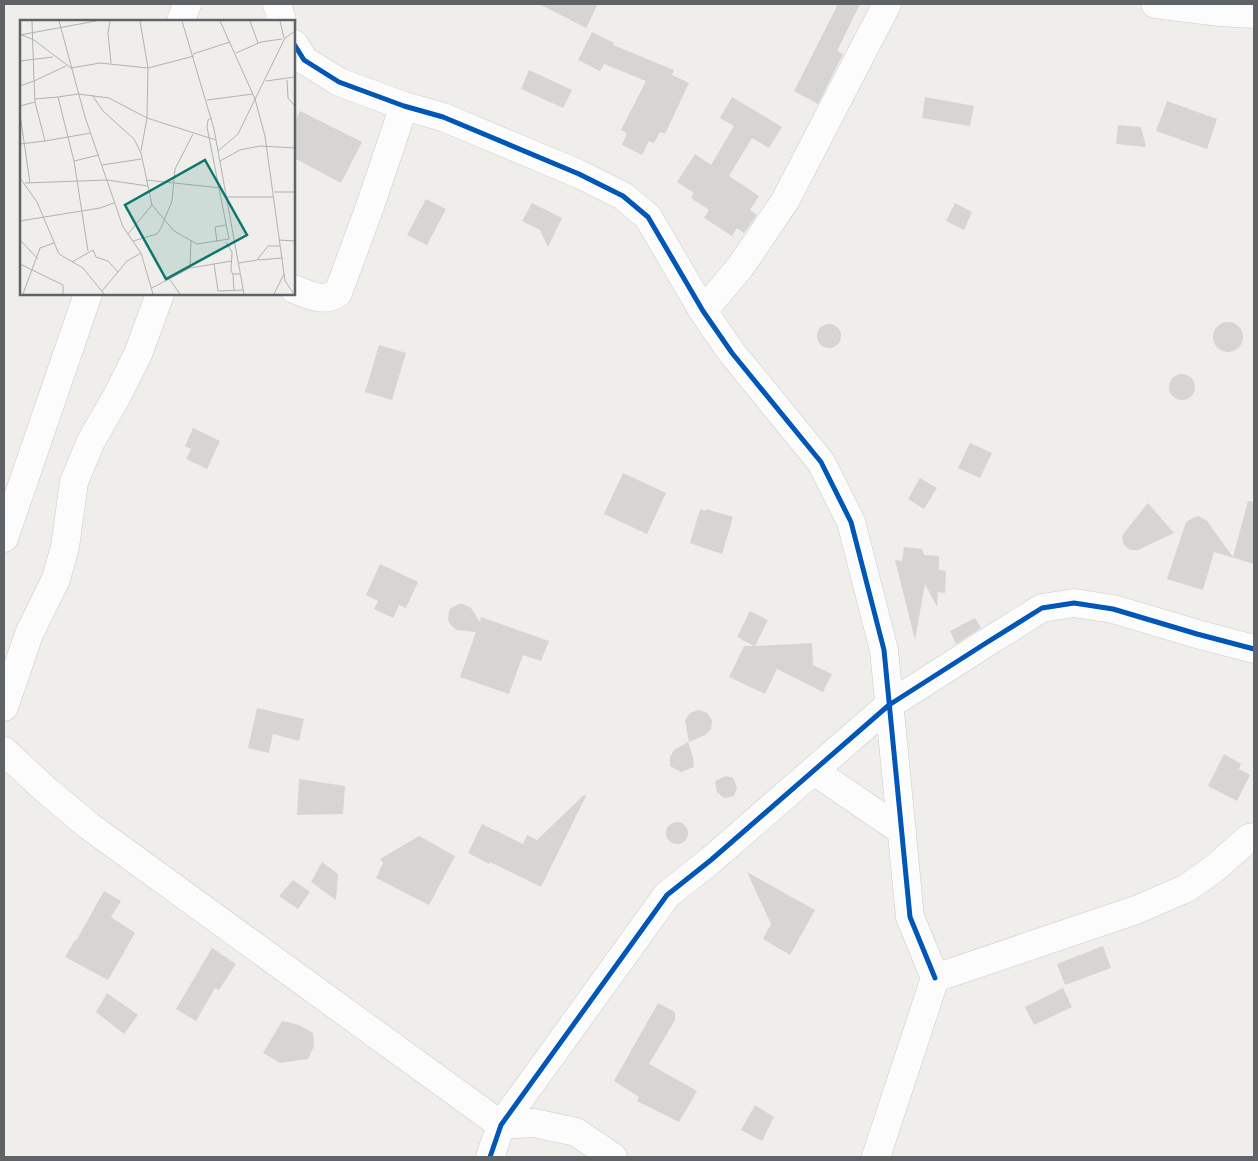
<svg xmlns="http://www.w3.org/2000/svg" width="1258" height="1161" viewBox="0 0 1258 1161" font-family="Raleway,sans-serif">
<rect width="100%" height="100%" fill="#efeeea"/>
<path fill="#d6d5d3" d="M 539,4 L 598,4 L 586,28 Z
M 838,4 L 860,4 L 837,51 L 843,54 L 818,104 L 794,91 Z
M 592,32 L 614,43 L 613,45 L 674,70 L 672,75 L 689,83 L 665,134 L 660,132 L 654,143 L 649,141 L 642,155 L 622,145 L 627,133 L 621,130 L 646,81 L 604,64 L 600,71 L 578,60 Z
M 529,70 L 572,90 L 563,108 L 521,89 Z
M 732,97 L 782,127 L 769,148 L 752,138 L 729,176 L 759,196 L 750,210 L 757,215 L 744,233 L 737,228 L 732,236 L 704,218 L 709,210 L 691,198 L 694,193 L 677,182 L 695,154 L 711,165 L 734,126 L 720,118 Z
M 925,97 L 974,106 L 970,126 L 922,118 Z
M 1167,101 L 1217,119 L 1207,149 L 1156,131 Z
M 300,111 L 362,142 L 341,183 L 294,158 L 294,123 Z
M 1118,125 L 1141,127 L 1146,147 L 1116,144 Z
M 426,199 L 446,209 L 427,245 L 407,235 Z
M 532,203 L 562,218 L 548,247 L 540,230 L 522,221 Z
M 955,203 L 972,212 L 964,230 L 946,221 Z
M1213 337a15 15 0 1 1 30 0a15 15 0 1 1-30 0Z
M817 336a12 12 0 1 1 24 0a12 12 0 1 1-24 0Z
M 379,345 L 406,353 L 392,400 L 365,392 Z
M1169 387a13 13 0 1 1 26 0a13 13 0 1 1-26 0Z
M 193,428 L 220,441 L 207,469 L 186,459 L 191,449 L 185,446 Z
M 970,443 L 992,453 L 980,478 L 958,468 Z
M 623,473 L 666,493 L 647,534 L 604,514 Z
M 920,478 L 937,488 L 924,509 L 908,499 Z
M 1248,501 L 1254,502 L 1254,564 L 1214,552 L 1203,590 L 1167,579 L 1186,522 L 1194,517 L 1199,516 L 1207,521 L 1233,557 Z
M 1148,503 L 1174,533 L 1138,550 L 1130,550 L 1124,545 L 1122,537 L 1124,533 Z
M 700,509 L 706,511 L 706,509 L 733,517 L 722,554 L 690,543 Z
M 904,547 L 922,549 L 924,555 L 939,556 L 939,570 L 946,571 L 945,593 L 938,592 L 937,607 L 925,584 L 915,640 L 895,560 L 902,561 Z
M 380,564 L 418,582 L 406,608 L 399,605 L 393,618 L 374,609 L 378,601 L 366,595 Z
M 459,604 L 463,604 L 471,608 L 480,622 L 481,617 L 549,641 L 541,661 L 523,655 L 509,694 L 460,677 L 476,632 L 456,630 L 450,624 L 448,620 L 449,611 L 451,608 Z
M 750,611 L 768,620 L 755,646 L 812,643 L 813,665 L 832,674 L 823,692 L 777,669 L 765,694 L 729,677 L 744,646 L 754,646 L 737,637 Z
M 975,618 L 981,628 L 956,644 L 950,631 Z
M 257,708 L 304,719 L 299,741 L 273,734 L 269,753 L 248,748 Z
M 699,710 L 707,713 L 710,717 L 712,721 L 711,729 L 705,735 L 689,742 L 685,720 L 690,713 Z
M 688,742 L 693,757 L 694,767 L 681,772 L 670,766 L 670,757 L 674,750 Z
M 1224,754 L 1241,764 L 1239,769 L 1250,775 L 1237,801 L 1208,786 Z
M 726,776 L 733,778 L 737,787 L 734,796 L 724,798 L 717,792 L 715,781 Z
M 299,779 L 345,786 L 343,814 L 297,815 Z
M 584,795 L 586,796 L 541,887 L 490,862 L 489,864 L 468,853 L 482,824 L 523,844 L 527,835 L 537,840 Z
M666 833a11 11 0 1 1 22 0a11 11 0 1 1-22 0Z
M 419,836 L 455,856 L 429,905 L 376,878 L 383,863 L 380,859 Z
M 322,862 L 338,874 L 336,900 L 311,882 Z
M 747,872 L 815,910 L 790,955 L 763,939 L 771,924 Z
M 293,880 L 310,892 L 298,909 L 279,896 Z
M 104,891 L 121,901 L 111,917 L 135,933 L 108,980 L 65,957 L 75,940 L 76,941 Z
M 1103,946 L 1111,968 L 1065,985 L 1057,964 Z
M 212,948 L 236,964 L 219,990 L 215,988 L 196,1021 L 176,1009 Z
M 1063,988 L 1072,1007 L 1034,1025 L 1025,1007 Z
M 107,993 L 138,1015 L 124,1034 L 96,1012 Z
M 658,1003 L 675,1012 L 675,1020 L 649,1064 L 697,1091 L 679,1122 L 637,1101 L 639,1097 L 614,1081 Z
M 282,1021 L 299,1025 L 313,1033 L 314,1046 L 308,1059 L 280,1063 L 263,1053 Z
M 755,1105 L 774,1117 L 762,1141 L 741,1130 Z"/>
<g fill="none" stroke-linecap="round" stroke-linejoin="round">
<defs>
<path id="street" d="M 277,4 L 282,21
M 1155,4 L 1220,12 L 1254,14
M 181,21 L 187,4
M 294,44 L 304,60 L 339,82 L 404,106 L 443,117 L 579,174 L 623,196 L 648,217 L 703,311 L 732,353 L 821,462 L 851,522 L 884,650 L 910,917 L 935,978
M 294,289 C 309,295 323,303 338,293 L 369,209 L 404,106
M 703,311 L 741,266 L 785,201 L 887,4
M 4,538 L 88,294
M 4,707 L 29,634 L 56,579 L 65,547 L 74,482 L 91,441 L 117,396 L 138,354 L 160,294
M 4,751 L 46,790 L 89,826 L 501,1125 L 534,1123 L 576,1132 L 613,1157
M 814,771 L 902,831
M 490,1157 L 501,1125 L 667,895 L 711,860 L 889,705 L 986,643 L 1042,608 L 1074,603 L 1113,609 L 1197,634 L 1254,649
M 876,1157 L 935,978 L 1136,910 L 1187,888 L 1215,868 L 1249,838 L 1254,837"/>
</defs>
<use href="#street" stroke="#cbcccc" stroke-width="29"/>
<use href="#street" stroke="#fdfcfc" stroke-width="28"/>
<defs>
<path id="cycleway" d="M 294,44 L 304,60 L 339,82 L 404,106 L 443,117 L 579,174 L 623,196 L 648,217 L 703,311 L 732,353 L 821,462 L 851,522 L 884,650 L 910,917 L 935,978
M 490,1157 L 501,1125 L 667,895 L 711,860 L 889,705 L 986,643 L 1042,608 L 1074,603 L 1113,609 L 1197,634 L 1254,649"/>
</defs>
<use href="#cycleway" stroke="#fff" stroke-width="8"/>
<use href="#cycleway" stroke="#0057b8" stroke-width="5"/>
</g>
<g transform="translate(20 20)">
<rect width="275" height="275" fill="#efeeea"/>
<path fill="none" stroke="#b1b2b2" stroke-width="1" d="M 39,1 L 65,97 L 103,207 L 121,233 L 133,274M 90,1 L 88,13 L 91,43M 120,1 L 128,48 L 127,98 L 121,131M 162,1 L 194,109 L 224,274M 200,1 L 235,79 L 245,116 L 265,261 L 274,274M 230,1 L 238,23M 260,1 L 264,18M 0,15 L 76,1M 2,15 L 14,20 L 51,48 L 80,43 L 128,48 L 174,36M 216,33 L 241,22 L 262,19M 173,34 L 210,22M 0,41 L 33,37M 267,60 L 268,78 L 275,86M 246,61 L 275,57M 0,66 L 14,61 L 12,1M 72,75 L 83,91 L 114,119 L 121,133 L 132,185 L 108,214M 15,79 L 38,77M 187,80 L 233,74M 15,82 L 14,61 L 46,46M 0,86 L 15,82 L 25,121 L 0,124M 0,94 L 10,163M 25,121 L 71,113M 198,131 L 218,114 L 265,18 L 275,11M 54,141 L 79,135M 200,141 L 220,130 L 240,126 L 275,128M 82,145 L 121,139M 0,158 L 17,182 L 39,234 L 63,248 L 84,274M 126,160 L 201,168M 5,163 L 87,160 L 128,166M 254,172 L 275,172M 207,177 L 254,177M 132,185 L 154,211 L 177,224 L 209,219 L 187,107 L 188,100 L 192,98M 0,201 L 80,188 L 94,183M 0,220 L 18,239M 259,220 L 275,221M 113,221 L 137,214 L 141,208 L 152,181 L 155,149 L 173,114M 197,222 L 195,207 L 206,205M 206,222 L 212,232 L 211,251 L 213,254 L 220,254M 68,231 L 54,141 L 38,77 L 58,74 L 89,78 L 127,98 L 196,120M 238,240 L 263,238M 52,242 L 73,230 L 76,237 L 88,241 L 98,252M 219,243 L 237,240 L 248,226 L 260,226M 0,244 L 43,265 L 43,274M 194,244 L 198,271 L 223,270M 170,248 L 171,220M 213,254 L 214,271M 148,257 L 160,274M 132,268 L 170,248 L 212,241M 82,271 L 107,241 L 121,233M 3,274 L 20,228 L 34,223M 254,274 L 264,254"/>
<path fill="#0f766e" fill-opacity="0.15" stroke="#0f766e" stroke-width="2.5" d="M 185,140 L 227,215 L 146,259 L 105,185 Z"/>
<rect width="275" height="275" fill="none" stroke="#5f6368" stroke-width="2.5"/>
</g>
<rect width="1258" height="1161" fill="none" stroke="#5f6368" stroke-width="10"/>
</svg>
